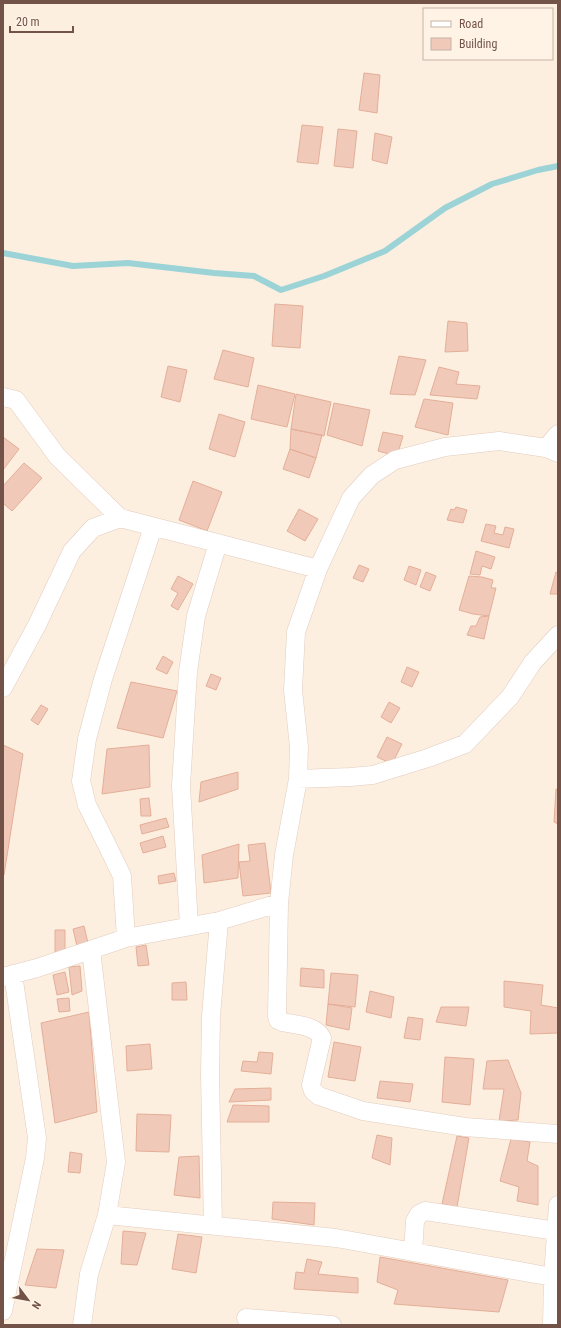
<svg xmlns="http://www.w3.org/2000/svg" width="561" height="1328" viewBox="0 0 561 1328" font-family="'Roboto Condensed',sans-serif">
<rect width="100%" height="100%" fill="#fcefe0"/>
<g fill="none" stroke-linecap="round" stroke-linejoin="round">
<path stroke="#9bd3d7" stroke-width="6" d="M 3,253 L 73,266 L 128,263 L 214,273 L 254,276 L 281,290 L 324,276 L 385,251 L 445,208 L 492,184 L 538,170 L 558,166"/>
</g>
<path fill="#f1c9b8" stroke="#e4ae98" d="M 364,73 L 380,75 L 377,113 L 359,110 Z
M 302,125 L 323,127 L 318,164 L 297,162 Z
M 338,129 L 357,131 L 353,168 L 334,166 Z
M 375,133 L 392,137 L 387,164 L 372,160 Z
M 275,304 L 303,306 L 300,348 L 272,346 Z
M 448,321 L 467,323 L 468,351 L 445,352 Z
M 223,350 L 254,358 L 248,387 L 214,379 Z
M 399,356 L 426,360 L 415,395 L 390,394 Z
M 168,366 L 187,370 L 180,402 L 161,397 Z
M 439,367 L 459,372 L 456,384 L 480,386 L 477,399 L 430,395 Z
M 258,385 L 295,394 L 287,427 L 251,419 Z
M 296,394 L 331,402 L 324,436 L 291,429 Z
M 424,399 L 453,403 L 448,435 L 415,427 Z
M 334,403 L 370,410 L 362,446 L 327,435 Z
M 219,414 L 245,422 L 235,457 L 209,449 Z
M 291,429 L 322,435 L 316,458 L 290,449 Z
M 383,432 L 403,436 L 397,456 L 378,451 Z
M 3,437 L 19,449 L 3,470 Z
M 290,449 L 316,458 L 309,478 L 283,469 Z
M 24,463 L 42,478 L 12,511 L 3,503 L 3,486 Z
M 193,481 L 222,492 L 207,531 L 179,520 Z
M 456,507 L 467,510 L 463,523 L 447,520 L 451,509 L 454,510 Z
M 299,509 L 318,519 L 305,541 L 287,531 Z
M 486,524 L 496,526 L 494,533 L 503,535 L 505,527 L 514,529 L 509,548 L 481,541 Z
M 476,551 L 495,557 L 491,569 L 482,566 L 480,575 L 470,574 Z
M 359,565 L 369,569 L 363,582 L 353,578 Z
M 409,566 L 421,570 L 416,585 L 404,580 Z
M 426,572 L 436,576 L 430,591 L 420,587 Z
M 556,572 L 558,573 L 558,594 L 550,594 Z
M 178,576 L 193,584 L 178,610 L 171,606 L 178,593 L 171,589 Z
M 469,576 L 482,577 L 493,580 L 491,588 L 496,588 L 489,616 L 473,614 L 459,610 Z
M 489,616 L 484,639 L 467,635 L 471,626 L 476,626 L 480,617 Z
M 163,656 L 173,662 L 167,674 L 156,669 Z
M 407,667 L 419,672 L 412,687 L 401,682 Z
M 211,674 L 221,678 L 216,690 L 206,686 Z
M 131,682 L 177,691 L 163,738 L 117,728 Z
M 389,702 L 400,708 L 391,723 L 381,717 Z
M 41,705 L 48,709 L 38,725 L 31,720 Z
M 387,737 L 402,744 L 392,764 L 377,757 Z
M 3,745 L 23,754 L 4,875 L 3,875 Z
M 149,745 L 150,787 L 102,794 L 107,749 Z
M 238,772 L 238,789 L 199,802 L 201,782 Z
M 556,789 L 558,789 L 558,824 L 554,822 Z
M 149,798 L 151,816 L 141,816 L 140,799 Z
M 166,818 L 169,827 L 142,834 L 140,825 Z
M 163,836 L 166,847 L 143,853 L 140,843 Z
M 265,843 L 271,893 L 243,896 L 239,862 L 250,861 L 248,845 Z
M 239,844 L 238,878 L 204,883 L 202,855 Z
M 174,873 L 176,881 L 159,884 L 158,876 Z
M 84,926 L 88,943 L 77,946 L 73,929 Z
M 55,930 L 65,930 L 65,950 L 55,953 Z
M 146,945 L 149,965 L 138,966 L 136,947 Z
M 80,966 L 82,991 L 72,995 L 69,967 Z
M 301,968 L 324,970 L 324,988 L 300,986 Z
M 65,972 L 69,992 L 57,995 L 53,975 Z
M 331,973 L 358,975 L 355,1007 L 328,1004 Z
M 504,981 L 543,985 L 541,1005 L 558,1008 L 558,1033 L 530,1034 L 531,1011 L 504,1007 Z
M 186,982 L 187,1000 L 172,1000 L 172,983 Z
M 370,991 L 394,997 L 391,1018 L 366,1012 Z
M 69,998 L 70,1011 L 59,1012 L 57,999 Z
M 328,1004 L 352,1008 L 349,1030 L 326,1025 Z
M 441,1007 L 469,1007 L 466,1026 L 436,1022 Z
M 89,1012 L 97,1112 L 55,1123 L 41,1023 Z
M 408,1017 L 423,1019 L 420,1040 L 404,1038 Z
M 334,1042 L 361,1047 L 355,1081 L 328,1077 Z
M 150,1044 L 152,1069 L 127,1071 L 126,1046 Z
M 259,1052 L 273,1053 L 271,1074 L 241,1071 L 243,1061 L 257,1062 Z
M 445,1057 L 474,1059 L 470,1105 L 442,1102 Z
M 508,1060 L 521,1093 L 518,1120 L 499,1121 L 504,1089 L 483,1089 L 487,1061 Z
M 380,1081 L 413,1084 L 410,1102 L 377,1098 Z
M 271,1088 L 271,1100 L 229,1102 L 235,1089 Z
M 233,1105 L 269,1106 L 269,1122 L 227,1122 Z
M 137,1114 L 171,1115 L 169,1152 L 136,1151 Z
M 377,1135 L 392,1138 L 390,1165 L 372,1158 Z
M 457,1136 L 469,1138 L 457,1207 L 442,1204 Z
M 511,1139 L 530,1142 L 527,1161 L 538,1166 L 538,1205 L 517,1201 L 519,1187 L 500,1181 Z
M 70,1152 L 82,1154 L 80,1173 L 68,1172 Z
M 199,1156 L 200,1198 L 174,1195 L 179,1157 Z
M 273,1202 L 315,1203 L 314,1225 L 272,1219 Z
M 123,1231 L 146,1233 L 137,1265 L 121,1264 Z
M 178,1234 L 202,1237 L 196,1273 L 172,1269 Z
M 37,1249 L 64,1250 L 56,1288 L 25,1285 Z
M 380,1257 L 508,1280 L 499,1312 L 394,1304 L 398,1290 L 377,1282 Z
M 307,1259 L 322,1262 L 318,1274 L 358,1278 L 358,1293 L 294,1289 L 296,1272 L 304,1273 Z"/>
<g fill="none" stroke-linecap="round" stroke-linejoin="round">
<defs>
<path id="street" d="M 3,397 L 16,400 L 57,456 L 120,518
M 546,448 L 558,434
M 558,453 L 546,448 L 499,441 L 445,447 L 395,460 L 372,475 L 351,498 L 318,569 L 296,632 L 293,690 L 299,747 L 298,779 L 284,855 L 279,903 L 277,1016 L 278,1020 L 282,1022 C 295,1025 316,1025 322,1038 L 311,1085 L 313,1091 L 319,1096 L 363,1111 L 465,1127 L 558,1134
M 3,688 L 37,625 L 72,551 L 93,528 L 120,518 L 318,569
M 298,779 L 350,777 L 373,775 L 428,758 L 465,744 L 510,697 L 533,662 L 558,635
M 189,926 L 181,786 L 188,672 L 196,616 L 218,543
M 126,938 L 122,876 L 106,843 L 87,805 L 81,781 L 87,739 L 103,679 L 153,527
M 3,977 L 37,968 L 126,938 L 219,921 L 279,903
M 107,1215 L 336,1238 L 558,1278
M 213,1225 L 210,1075 L 211,1016 L 219,921
M 413,1252 L 415,1221 L 419,1214 L 425,1211 L 556,1231
M 3,1311 L 35,1158 L 37,1138 L 13,974
M 246,1318 L 332,1325
M 82,1325 L 89,1274 L 107,1215 L 116,1162 L 91,950
M 552,1325 L 553,1277 L 558,1205"/>
</defs>
<use href="#street" stroke="#e2ccbf" stroke-width="19"/>
<use href="#street" stroke="#fff" stroke-width="18"/>
</g>
<rect width="561" height="1328" fill="none" stroke="#735348" stroke-width="8"/>
<rect x="423" y="8" width="130" height="52" fill="#fff3e6" stroke="#c7b3a7"/>
<rect x="431" y="21" width="20" height="6" fill="#ffffff" stroke="#c7b3a7"/>
<text x="459" y="28" font-size="12" fill="#735348">Road</text>
<rect x="431" y="38" width="20" height="12" fill="#f1c9b8" stroke="#c7b3a7"/>
<text x="459" y="48" font-size="12" fill="#735348">Building</text>
<g transform="translate(28 1300) rotate(122)" stroke="#fff3e6" stroke-width="3" paint-order="stroke">
<path d="M0-3L7 15L0 10L-7 15Z" fill="#735348"/>
<text y="-6" font-size="11" font-weight="bold" text-anchor="middle" fill="#735348">N</text>
</g>
<path d="M10 26v6h63v-6" fill="none" stroke="#735348" stroke-width="2"/>
<text x="16" y="26" font-size="12" fill="#735348" stroke="#fff3e6" stroke-width="3" paint-order="stroke">20 m</text>
</svg>
